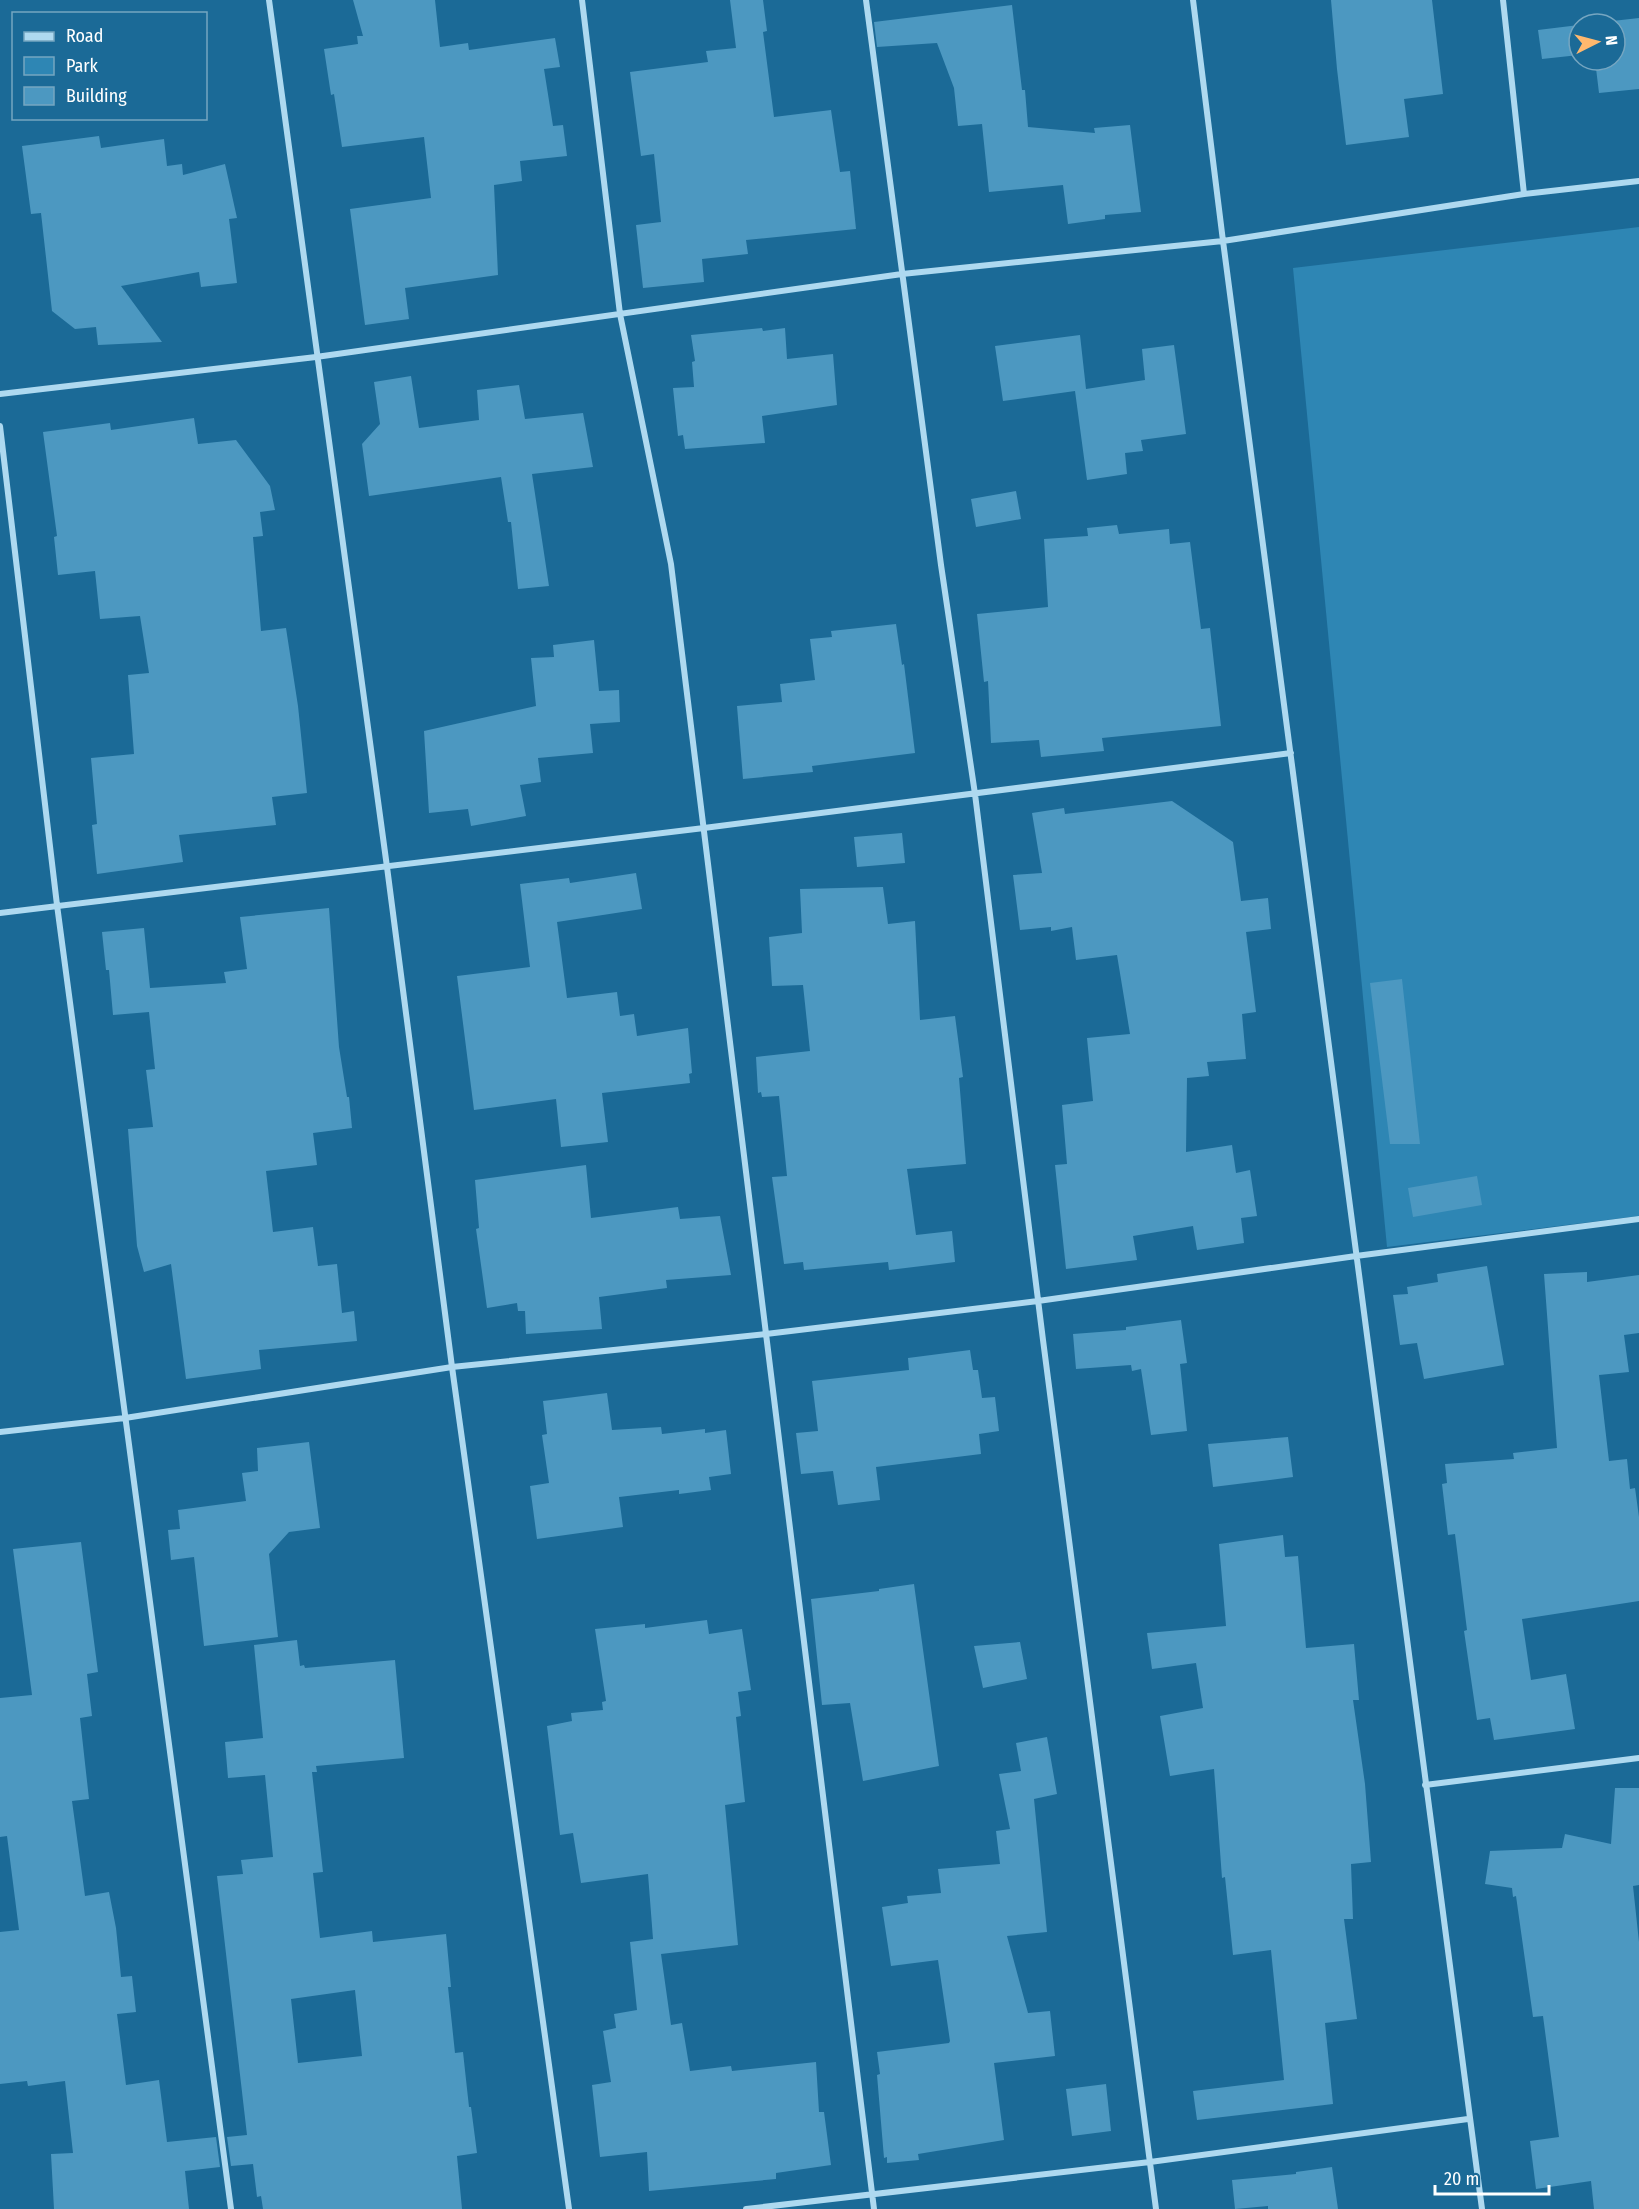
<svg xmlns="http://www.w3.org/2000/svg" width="1639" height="2209" viewBox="0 0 1639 2209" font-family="'Fira Sans Condensed',sans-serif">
<rect width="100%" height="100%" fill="#1b6a97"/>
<path fill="#2e86b4" d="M 1639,227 L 1639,1216 L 1387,1247 L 1293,268 Z"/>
<path fill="#4c98c1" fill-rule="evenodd" d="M 353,0 L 435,0 L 440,47 L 468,43 L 469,50 L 555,38 L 560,67 L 544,69 L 553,126 L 563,125 L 567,156 L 520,161 L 522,181 L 494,185 L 498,275 L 405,288 L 409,319 L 365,325 L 350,209 L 431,198 L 424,137 L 342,147 L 334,94 L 331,95 L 324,49 L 358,44 L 357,36 L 363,36 Z
M 730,0 L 763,0 L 767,31 L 763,32 L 774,117 L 831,110 L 840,172 L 850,171 L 856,229 L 746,240 L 748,254 L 702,259 L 704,282 L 643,288 L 636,225 L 661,222 L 654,154 L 641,156 L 630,72 L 708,62 L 706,51 L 736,48 Z
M 1331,0 L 1432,0 L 1443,94 L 1404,99 L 1409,137 L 1346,145 L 1337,69 Z
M 1012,5 L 1022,90 L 1025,90 L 1028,127 L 1095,133 L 1094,128 L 1130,125 L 1141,212 L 1105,215 L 1105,219 L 1068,224 L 1063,185 L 989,192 L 982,124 L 958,126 L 954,88 L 937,43 L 877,47 L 874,22 Z
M 1639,18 L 1639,89 L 1599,93 L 1595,60 L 1615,60 L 1615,24 L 1586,24 Z
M 1579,25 L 1579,55 L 1542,59 L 1538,30 Z
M 99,136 L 101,148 L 164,139 L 167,166 L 182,164 L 183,175 L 225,164 L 237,218 L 229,219 L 237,283 L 201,287 L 199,272 L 121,286 L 162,342 L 98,345 L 96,327 L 75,329 L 52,311 L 41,213 L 31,214 L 22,146 Z
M 762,328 L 763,331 L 785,328 L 787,359 L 833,354 L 837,405 L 762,416 L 765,443 L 685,449 L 683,435 L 678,436 L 673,388 L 694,387 L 692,362 L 695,361 L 691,335 Z
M 1080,335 L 1086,389 L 1145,380 L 1142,349 L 1174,345 L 1186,434 L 1141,440 L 1143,451 L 1125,453 L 1127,474 L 1087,480 L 1075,391 L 1003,401 L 995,346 Z
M 411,376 L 419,428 L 479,420 L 477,390 L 519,385 L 525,419 L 583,413 L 593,467 L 532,474 L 549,586 L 518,589 L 511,522 L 508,522 L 501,477 L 369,496 L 362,444 L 380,424 L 374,382 Z
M 194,418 L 198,444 L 236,440 L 270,486 L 275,510 L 260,512 L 263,536 L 253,537 L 261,631 L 286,628 L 298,706 L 307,793 L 272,797 L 276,825 L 179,835 L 183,862 L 97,874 L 92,825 L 97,824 L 91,758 L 134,754 L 128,675 L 149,673 L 140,616 L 100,619 L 95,571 L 58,575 L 54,537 L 57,536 L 43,432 L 110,423 L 111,430 Z
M 1016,491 L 1021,519 L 976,527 L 971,499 Z
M 1117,525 L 1119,534 L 1169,529 L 1170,544 L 1190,542 L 1201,629 L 1210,628 L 1221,726 L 1102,738 L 1104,751 L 1041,757 L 1039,740 L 991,743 L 988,681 L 984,682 L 977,614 L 1048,607 L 1044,539 L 1088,536 L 1087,528 Z
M 896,624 L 902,665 L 904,664 L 915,753 L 812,766 L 813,772 L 743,779 L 737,706 L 782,702 L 780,684 L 815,680 L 810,639 L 832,637 L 831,631 Z
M 594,640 L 599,691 L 619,690 L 620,722 L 590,724 L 593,753 L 538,758 L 541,782 L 520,785 L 526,816 L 471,826 L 468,809 L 429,813 L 424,731 L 536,706 L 531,658 L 554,657 L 553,645 Z
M 1172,801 L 1233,842 L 1241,901 L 1268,898 L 1271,929 L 1246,932 L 1256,1012 L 1242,1014 L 1246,1059 L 1207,1062 L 1209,1076 L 1187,1078 L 1186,1152 L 1232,1145 L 1236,1173 L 1250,1170 L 1257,1216 L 1241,1218 L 1244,1243 L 1197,1250 L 1193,1226 L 1133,1236 L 1137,1260 L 1066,1269 L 1055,1165 L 1067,1164 L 1062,1105 L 1093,1101 L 1087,1038 L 1130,1034 L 1117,955 L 1076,960 L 1072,927 L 1051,931 L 1051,927 L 1020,930 L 1013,875 L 1042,873 L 1032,813 L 1064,808 L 1065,814 Z
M 902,833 L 905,863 L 857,867 L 854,837 Z
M 636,873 L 642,909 L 557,922 L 567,998 L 617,992 L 620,1016 L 634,1014 L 637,1036 L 688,1028 L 692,1073 L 689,1074 L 690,1083 L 602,1093 L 608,1142 L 561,1147 L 556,1099 L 474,1110 L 457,976 L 530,967 L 520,884 L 569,878 L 570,883 Z
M 883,887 L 888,924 L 915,921 L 920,1020 L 955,1016 L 963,1077 L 959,1078 L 966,1164 L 907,1169 L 916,1235 L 952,1231 L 955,1262 L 889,1270 L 888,1262 L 804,1270 L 803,1262 L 784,1264 L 772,1177 L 787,1176 L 779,1096 L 762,1097 L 761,1092 L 758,1093 L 756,1057 L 810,1051 L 803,985 L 772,986 L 769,937 L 802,933 L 800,889 Z
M 329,908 L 339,1047 L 347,1097 L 349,1097 L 352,1128 L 313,1133 L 317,1165 L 266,1171 L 273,1232 L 313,1227 L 318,1266 L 337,1264 L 342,1313 L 354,1311 L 357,1341 L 259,1350 L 261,1369 L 186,1379 L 171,1264 L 144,1272 L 137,1246 L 128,1129 L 153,1127 L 146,1070 L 155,1069 L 149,1012 L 113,1015 L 109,970 L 106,970 L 102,932 L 144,928 L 150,988 L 226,983 L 224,972 L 247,969 L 240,917 Z
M 1402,979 L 1420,1144 L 1390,1144 L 1370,983 Z
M 586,1165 L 591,1218 L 678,1207 L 680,1219 L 720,1216 L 731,1275 L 666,1280 L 667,1288 L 599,1297 L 602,1329 L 526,1334 L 525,1311 L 518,1311 L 517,1303 L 487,1308 L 476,1229 L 479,1228 L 475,1180 Z
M 1477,1176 L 1482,1205 L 1413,1217 L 1408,1188 Z
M 1487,1266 L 1504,1365 L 1424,1379 L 1417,1343 L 1400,1345 L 1393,1295 L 1408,1294 L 1407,1287 L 1438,1282 L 1437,1274 Z
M 1587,1272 L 1587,1282 L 1639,1275 L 1639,1333 L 1624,1335 L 1629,1372 L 1599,1375 L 1609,1461 L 1627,1459 L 1630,1489 L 1635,1488 L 1639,1517 L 1639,1601 L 1522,1619 L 1531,1680 L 1566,1674 L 1575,1729 L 1494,1740 L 1490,1718 L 1477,1720 L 1464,1631 L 1467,1630 L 1455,1534 L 1448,1535 L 1442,1484 L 1447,1483 L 1445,1464 L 1514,1459 L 1513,1453 L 1557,1448 L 1544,1274 Z
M 1181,1320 L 1187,1363 L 1180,1364 L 1187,1431 L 1151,1435 L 1141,1369 L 1132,1371 L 1131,1365 L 1076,1369 L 1073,1334 L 1126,1330 L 1126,1327 Z
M 970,1350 L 973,1370 L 978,1370 L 982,1398 L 995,1397 L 999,1431 L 979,1434 L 981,1454 L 876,1467 L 880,1500 L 838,1505 L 833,1471 L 801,1474 L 796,1433 L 818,1431 L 812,1381 L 909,1370 L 908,1358 Z
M 607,1393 L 612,1430 L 661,1427 L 662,1434 L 705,1429 L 705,1433 L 726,1430 L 731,1474 L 709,1477 L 711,1490 L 679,1494 L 679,1490 L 619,1497 L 623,1527 L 537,1539 L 530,1486 L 549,1483 L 542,1435 L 547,1434 L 543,1401 Z
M 1288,1437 L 1293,1477 L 1213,1487 L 1208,1444 Z
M 309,1442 L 320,1528 L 289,1532 L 269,1554 L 278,1637 L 204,1646 L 194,1557 L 171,1560 L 168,1530 L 180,1529 L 178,1510 L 246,1501 L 242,1473 L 258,1471 L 257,1448 Z
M 1283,1535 L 1285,1557 L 1298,1556 L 1306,1648 L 1354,1644 L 1359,1700 L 1353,1700 L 1365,1784 L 1371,1862 L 1351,1864 L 1353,1919 L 1344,1919 L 1357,2019 L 1325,2023 L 1333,2104 L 1197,2120 L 1193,2091 L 1284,2080 L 1271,1950 L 1233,1955 L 1225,1877 L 1222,1878 L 1214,1769 L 1170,1776 L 1160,1716 L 1203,1708 L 1196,1663 L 1152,1669 L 1147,1633 L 1226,1626 L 1219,1544 Z
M 81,1542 L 98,1672 L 87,1674 L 92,1716 L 80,1718 L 89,1799 L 72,1801 L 85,1896 L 109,1892 L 116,1928 L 121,1977 L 132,1976 L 136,2012 L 117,2014 L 126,2085 L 159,2080 L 167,2142 L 216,2137 L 220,2167 L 185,2171 L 189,2209 L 54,2209 L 51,2154 L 73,2153 L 65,2081 L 28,2086 L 27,2081 L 0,2084 L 0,1932 L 19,1930 L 7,1836 L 0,1837 L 0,1698 L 32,1695 L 13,1549 Z
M 914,1584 L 939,1766 L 863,1781 L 850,1703 L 822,1705 L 811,1599 L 879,1591 L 879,1589 Z
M 707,1620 L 709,1634 L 742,1629 L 751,1690 L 738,1692 L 741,1716 L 736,1717 L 745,1802 L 725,1805 L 738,1945 L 661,1954 L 671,2025 L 682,2023 L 690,2071 L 731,2066 L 732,2071 L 816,2062 L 819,2112 L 824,2112 L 831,2165 L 776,2173 L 776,2179 L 649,2191 L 647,2152 L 600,2157 L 592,2085 L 611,2082 L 603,2031 L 616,2028 L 614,2014 L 637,2010 L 630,1942 L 653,1939 L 648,1874 L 581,1883 L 573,1833 L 560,1835 L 547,1726 L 572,1721 L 571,1713 L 603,1710 L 602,1702 L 606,1701 L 595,1629 L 645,1624 L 645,1628 Z
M 297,1640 L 300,1666 L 304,1665 L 305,1668 L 395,1660 L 404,1758 L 316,1766 L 317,1772 L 312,1772 L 323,1872 L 313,1873 L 320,1938 L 372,1931 L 373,1942 L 446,1934 L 451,1987 L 448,1987 L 455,2053 L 463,2052 L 469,2107 L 471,2107 L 477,2153 L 457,2156 L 462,2209 L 263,2209 L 261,2196 L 257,2197 L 253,2164 L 231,2166 L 227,2137 L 247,2135 L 217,1876 L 243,1874 L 241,1860 L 273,1857 L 265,1775 L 228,1778 L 225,1742 L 263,1738 L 254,1645 ZM 355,1990 L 362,2056 L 298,2063 L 291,1999 Z
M 1020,1642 L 1027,1679 L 983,1688 L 974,1646 Z
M 1047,1737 L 1057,1794 L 1034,1799 L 1047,1932 L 1007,1936 L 1028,2013 L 1050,2011 L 1055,2056 L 994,2063 L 1004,2140 L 918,2154 L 919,2160 L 887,2163 L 887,2157 L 884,2158 L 877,2075 L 880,2074 L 877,2052 L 949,2043 L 950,2041 L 938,1960 L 891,1966 L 882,1907 L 908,1903 L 907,1896 L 941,1893 L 938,1869 L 1000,1864 L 996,1831 L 1010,1829 L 999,1774 L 1021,1771 L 1016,1743 Z
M 1615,1788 L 1639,1788 L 1639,1885 L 1633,1886 L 1639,1942 L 1639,2209 L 1594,2209 L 1591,2181 L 1536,2189 L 1530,2141 L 1559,2137 L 1543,2016 L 1533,2017 L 1516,1896 L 1513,1897 L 1512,1888 L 1485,1884 L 1490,1851 L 1562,1848 L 1565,1834 L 1611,1844 Z
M 1106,2084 L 1111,2131 L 1072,2136 L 1066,2089 Z
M 1332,2167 L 1338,2209 L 1268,2209 L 1268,2206 L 1235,2209 L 1232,2180 L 1296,2174 L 1296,2172 Z"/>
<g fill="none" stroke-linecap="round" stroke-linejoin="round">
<path stroke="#aed9f0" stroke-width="6" d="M 269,0 L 387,867 L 452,1367 L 569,2209
M 582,0 L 620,314 L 671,564 L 874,2209
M 866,0 L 941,565 L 975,794 L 1043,1340 L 1156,2209
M 1193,0 L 1223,241 L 1482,2209
M 1503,0 L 1524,194
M 0,394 L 316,357 L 902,274 L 1223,241 L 1524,194 L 1639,181
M 0,426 L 57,905 L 231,2209
M 0,913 L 704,828 L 1291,753
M 0,1432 L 125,1418 L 452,1367 L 766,1334 L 1038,1301 L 1356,1256 L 1639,1219
M 1425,1785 L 1639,1758
M 746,2209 L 1150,2162 L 1468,2119"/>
</g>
<rect x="12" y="12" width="195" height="108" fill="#1b6a97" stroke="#76a6c1" stroke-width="1.5"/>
<rect x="24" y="32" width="30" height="9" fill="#aed9f0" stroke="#76a6c1" stroke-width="1.5"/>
<text x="66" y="42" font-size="18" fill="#ffffff">Road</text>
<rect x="24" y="57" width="30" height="18" fill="#2e86b4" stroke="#76a6c1" stroke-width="1.5"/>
<text x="66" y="72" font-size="18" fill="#ffffff">Park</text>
<rect x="24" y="87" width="30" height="18" fill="#4c98c1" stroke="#76a6c1" stroke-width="1.5"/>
<text x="66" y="102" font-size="18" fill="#ffffff">Building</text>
<g transform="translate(1597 42) rotate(84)"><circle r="28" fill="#1b6a97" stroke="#76a6c1" stroke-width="1.5"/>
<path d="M0-4.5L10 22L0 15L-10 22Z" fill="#ffb86e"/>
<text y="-9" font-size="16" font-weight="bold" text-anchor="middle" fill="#ffffff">N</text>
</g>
<path d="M1435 2185v9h114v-9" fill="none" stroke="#ffffff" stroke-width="3"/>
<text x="1444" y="2185" font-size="18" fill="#ffffff" stroke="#1b6a97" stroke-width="4.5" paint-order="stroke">20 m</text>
</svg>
